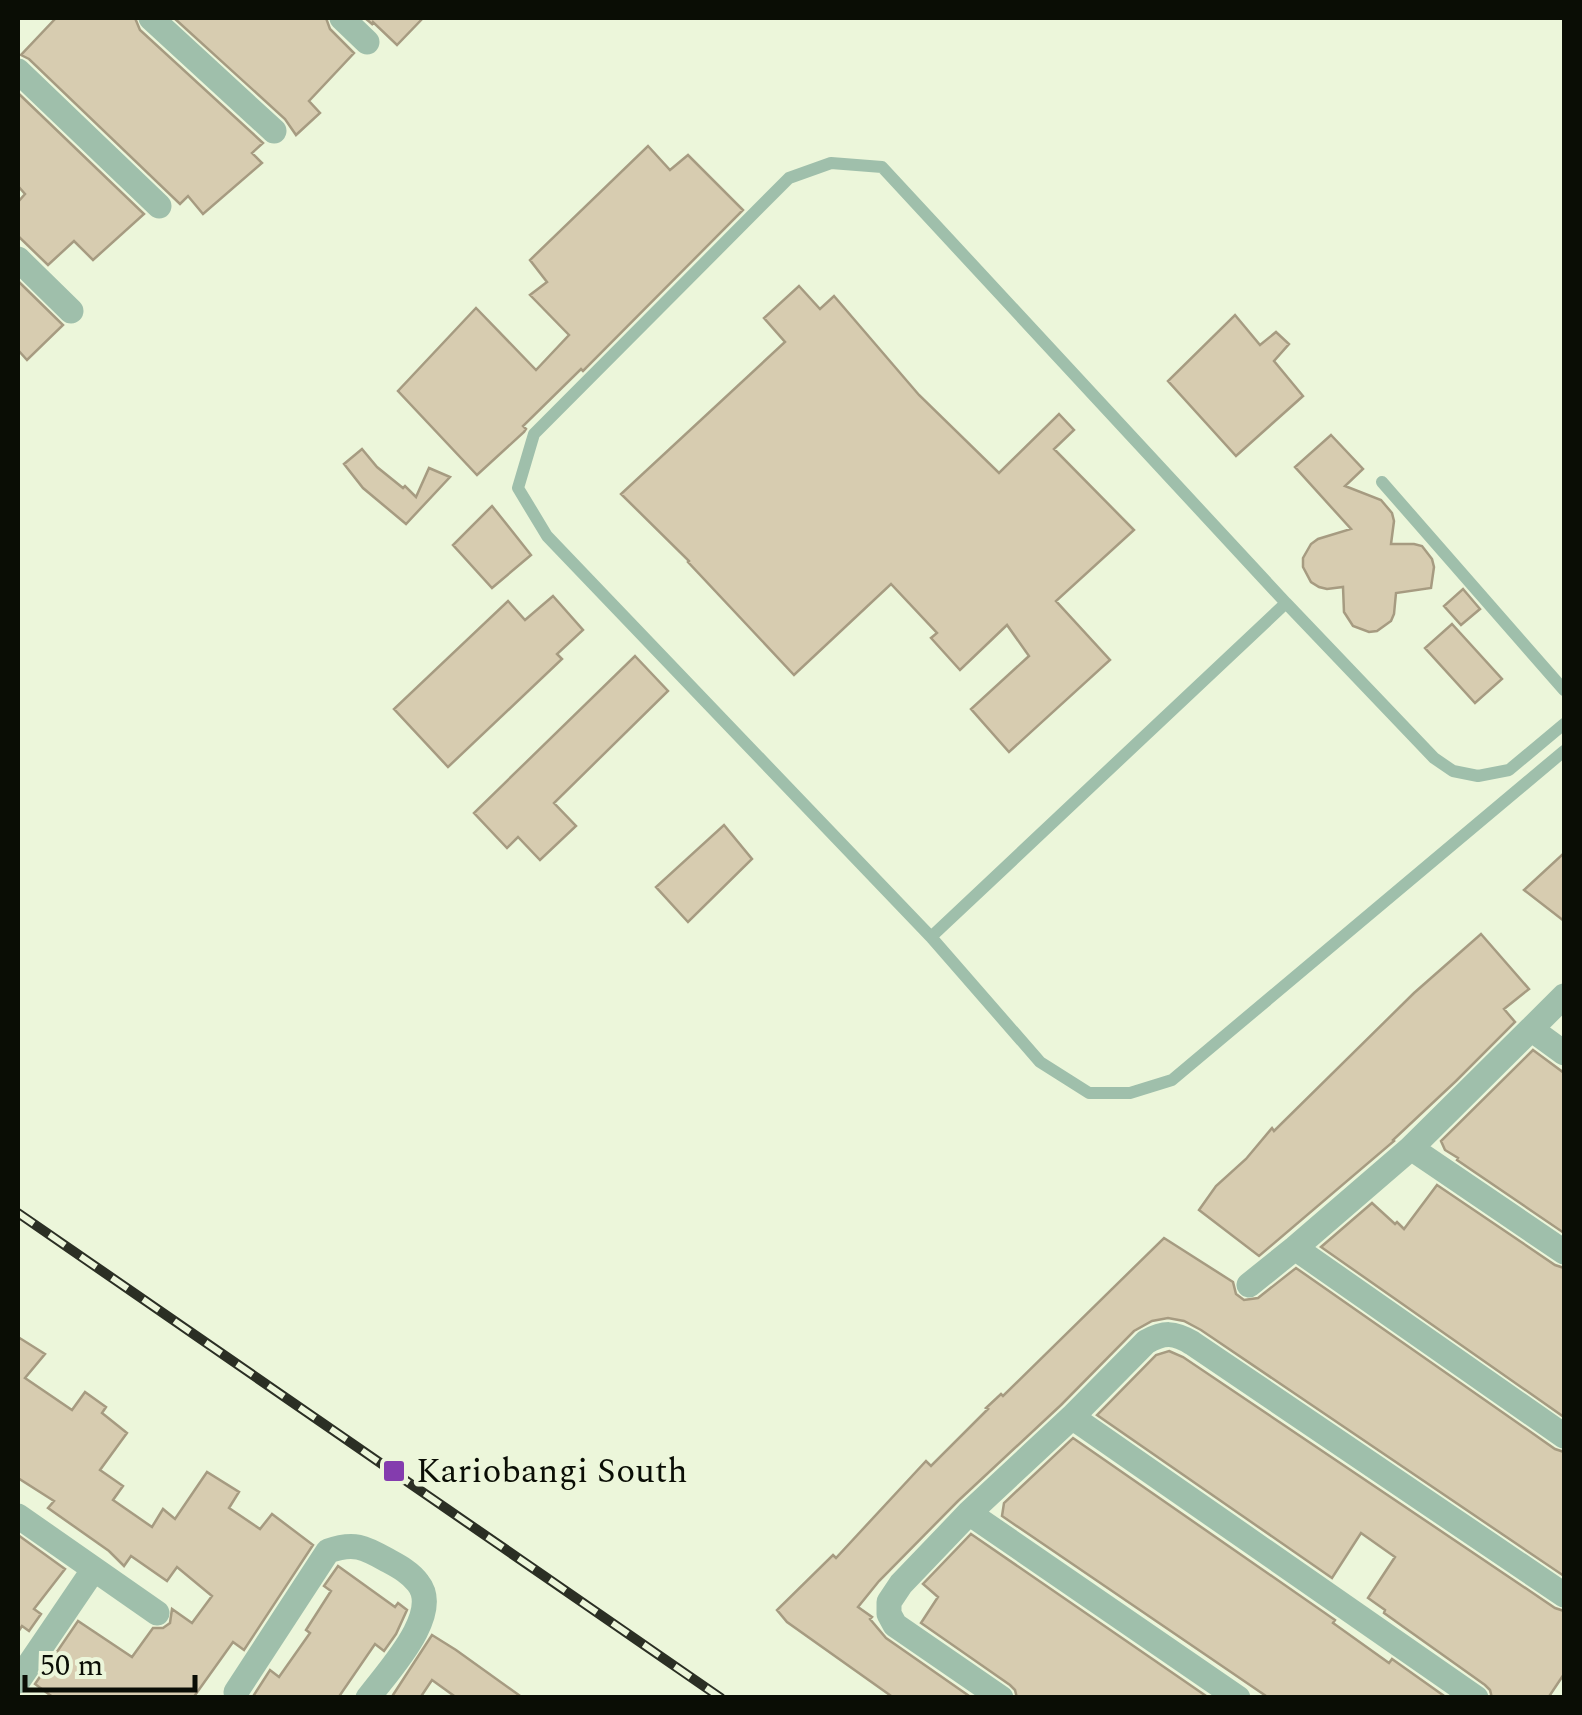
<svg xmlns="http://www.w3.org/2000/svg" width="1582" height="1715" viewBox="0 0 1582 1715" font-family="Spectral,serif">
<rect width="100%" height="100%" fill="#ecf6da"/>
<path fill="#d7ccb0" stroke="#a69b81" stroke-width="2.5" d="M 56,18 L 135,18 L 140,30 L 263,143 L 252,153 L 262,163 L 203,214 L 188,196 L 180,204 L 29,59 L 21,55 Z
M 174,18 L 326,18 L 330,29 L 354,53 L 309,101 L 320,113 L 296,135 L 285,119 Z
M 365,18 L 423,18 L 397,45 L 373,22 L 372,24 Z
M 18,93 L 144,214 L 93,260 L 74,241 L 48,265 L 18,236 L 18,202 L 25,194 L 18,186 Z
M 648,146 L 670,170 L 688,155 L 743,210 L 583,371 L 581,369 L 523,426 L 526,429 L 524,432 L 477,475 L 398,391 L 476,308 L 536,370 L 569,335 L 530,295 L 547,282 L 530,260 Z
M 18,281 L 63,325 L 27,360 L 18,350 Z
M 799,286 L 820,309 L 834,296 L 919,395 L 999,473 L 1059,414 L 1074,430 L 1054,449 L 1134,530 L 1056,601 L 1110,660 L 1009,752 L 971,709 L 1029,656 L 1007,625 L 960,670 L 931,638 L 937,633 L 891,584 L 794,675 L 688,562 L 689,561 L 621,494 L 785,342 L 764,318 Z
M 1235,315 L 1260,345 L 1276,332 L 1289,344 L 1274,361 L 1303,396 L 1236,456 L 1168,381 Z
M 1331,435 L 1363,469 L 1345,486 L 1381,500 L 1392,513 L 1394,521 L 1391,544 L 1414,544 L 1422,546 L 1432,559 L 1434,567 L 1431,588 L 1396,593 L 1394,614 L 1391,621 L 1377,631 L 1369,632 L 1353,626 L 1344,612 L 1343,587 L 1327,589 L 1319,587 L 1311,582 L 1303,567 L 1303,558 L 1311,544 L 1318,539 L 1351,529 L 1295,467 Z
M 362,449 L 377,467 L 403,488 L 405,486 L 416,497 L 429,468 L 450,477 L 406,524 L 363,488 L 344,464 Z
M 492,506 L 531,555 L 492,588 L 453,545 Z
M 1463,589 L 1480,609 L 1461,625 L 1444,606 Z
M 553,596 L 583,630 L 557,654 L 562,659 L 448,767 L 394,709 L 508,601 L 525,620 Z
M 1452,624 L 1502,679 L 1475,703 L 1425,648 Z
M 635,656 L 668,691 L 554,803 L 576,826 L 540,860 L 518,837 L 507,848 L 474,813 Z
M 724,825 L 752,859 L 688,922 L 656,887 Z
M 1564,853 L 1564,921 L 1524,890 Z
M 1481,934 L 1529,989 L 1504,1009 L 1515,1022 L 1456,1081 L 1393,1140 L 1394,1141 L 1259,1256 L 1199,1210 L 1216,1186 L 1246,1159 L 1272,1128 L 1274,1131 L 1414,993 Z
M 1533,1050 L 1564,1073 L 1564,1233 L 1457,1160 L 1458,1158 L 1445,1150 L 1441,1141 Z
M 1437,1185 L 1555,1265 L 1564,1268 L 1564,1417 L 1321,1247 L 1372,1203 L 1395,1224 L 1397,1222 L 1404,1229 Z
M 1164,1238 L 1233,1282 L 1236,1294 L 1244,1300 L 1258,1298 L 1296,1268 L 1555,1449 L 1564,1452 L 1564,1576 L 1201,1330 L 1184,1321 L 1168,1318 L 1152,1321 L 1134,1331 L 1061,1405 L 958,1501 L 879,1581 L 858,1607 L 872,1617 L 870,1619 L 886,1638 L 972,1698 L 894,1698 L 787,1622 L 777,1610 L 833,1555 L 836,1558 L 926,1461 L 931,1466 L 988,1409 L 986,1408 L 1001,1394 L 1003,1396 Z
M 18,1337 L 45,1354 L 25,1378 L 72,1410 L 85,1392 L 106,1407 L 102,1413 L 127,1433 L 100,1470 L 123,1486 L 113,1500 L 152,1527 L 163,1509 L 175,1519 L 207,1472 L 239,1492 L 229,1508 L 260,1529 L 272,1514 L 313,1545 L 244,1650 L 233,1642 L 193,1698 L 54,1698 L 35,1684 L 78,1621 L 132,1657 L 153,1628 L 163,1628 L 170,1623 L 172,1609 L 192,1623 L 212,1596 L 177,1567 L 167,1581 L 131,1556 L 124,1566 L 109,1551 L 48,1508 L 54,1501 L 18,1478 Z
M 1169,1351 L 1183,1357 L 1555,1608 L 1564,1611 L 1564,1674 L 1548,1698 L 1492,1698 L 1490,1690 L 1485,1685 L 1384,1613 L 1385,1610 L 1368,1598 L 1395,1557 L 1361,1533 L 1332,1578 L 1097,1415 L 1156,1355 Z
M 1073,1438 L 1335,1620 L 1333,1623 L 1389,1663 L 1392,1659 L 1447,1698 L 1269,1698 L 1002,1516 L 1004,1503 Z
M 971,1534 L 1209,1698 L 1017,1698 L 1015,1690 L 1010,1685 L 921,1623 L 938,1597 L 923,1584 Z
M 18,1535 L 65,1569 L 34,1609 L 41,1614 L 29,1631 L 22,1626 L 18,1632 Z
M 338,1566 L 395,1607 L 398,1603 L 407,1610 L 396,1634 L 384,1651 L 375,1644 L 338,1698 L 252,1698 L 270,1670 L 279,1677 L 310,1633 L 306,1630 L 331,1591 L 324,1586 Z
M 432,1635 L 456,1650 L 523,1698 L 457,1698 L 432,1680 L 420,1698 L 391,1698 Z"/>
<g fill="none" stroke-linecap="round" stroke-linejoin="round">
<path stroke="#9fbfab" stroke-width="12" d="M 1382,482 L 1564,690
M 1564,724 L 1509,770 L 1478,776 L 1453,771 L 1434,758 L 1286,603 L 931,937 L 1040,1062 L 1089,1093 L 1130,1093 L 1172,1080 L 1564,751
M 931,937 L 547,536 L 518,488 L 534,434 L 789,178 L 831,163 L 882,167 L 1286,603"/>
<path stroke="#9fbfab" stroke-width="25" d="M 151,18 L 274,131
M 342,18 L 367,42
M 18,71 L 159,206
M 18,259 L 71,311
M 1531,1029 L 1564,996
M 1411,1148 L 1531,1029 L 1564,1053
M 1295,1248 L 1564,1436
M 1249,1285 L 1295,1248 L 1411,1148 L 1564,1252
M 1072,1417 L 1476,1698
M 969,1513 L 1238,1698
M 18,1516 L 157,1613
M 18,1681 L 94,1569
M 236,1692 L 328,1551 C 354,1542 364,1547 387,1560 C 398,1566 410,1572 418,1583 C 443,1614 387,1672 368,1698
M 1001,1698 L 895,1625 L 889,1614 L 889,1602 L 901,1584 L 969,1513 L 1072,1417 L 1146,1342 C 1164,1332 1174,1332 1192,1343 L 1564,1595"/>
<defs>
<path id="rail" d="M 18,1213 L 721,1698"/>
</defs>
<use href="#rail" stroke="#2b2f24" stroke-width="10"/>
<use href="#rail" stroke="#ecf6da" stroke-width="6" stroke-dasharray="19" stroke-linecap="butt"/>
</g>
<rect fill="#843cae" stroke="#ecf6da" stroke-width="4" x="382" y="1459" width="24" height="24" rx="5"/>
<g text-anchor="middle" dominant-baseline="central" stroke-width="9" stroke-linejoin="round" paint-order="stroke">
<g font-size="35" fill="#0a0d05" stroke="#ecf6da" text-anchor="start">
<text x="416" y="1471">Kariobangi South</text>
</g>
</g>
<rect width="1582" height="1715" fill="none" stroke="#0a0d05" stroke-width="40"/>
<path d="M25 1675v15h170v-15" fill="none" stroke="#0a0d05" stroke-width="5"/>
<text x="40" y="1675" font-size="30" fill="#0a0d05" stroke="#ecf6da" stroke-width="8" paint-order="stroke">50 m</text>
</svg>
